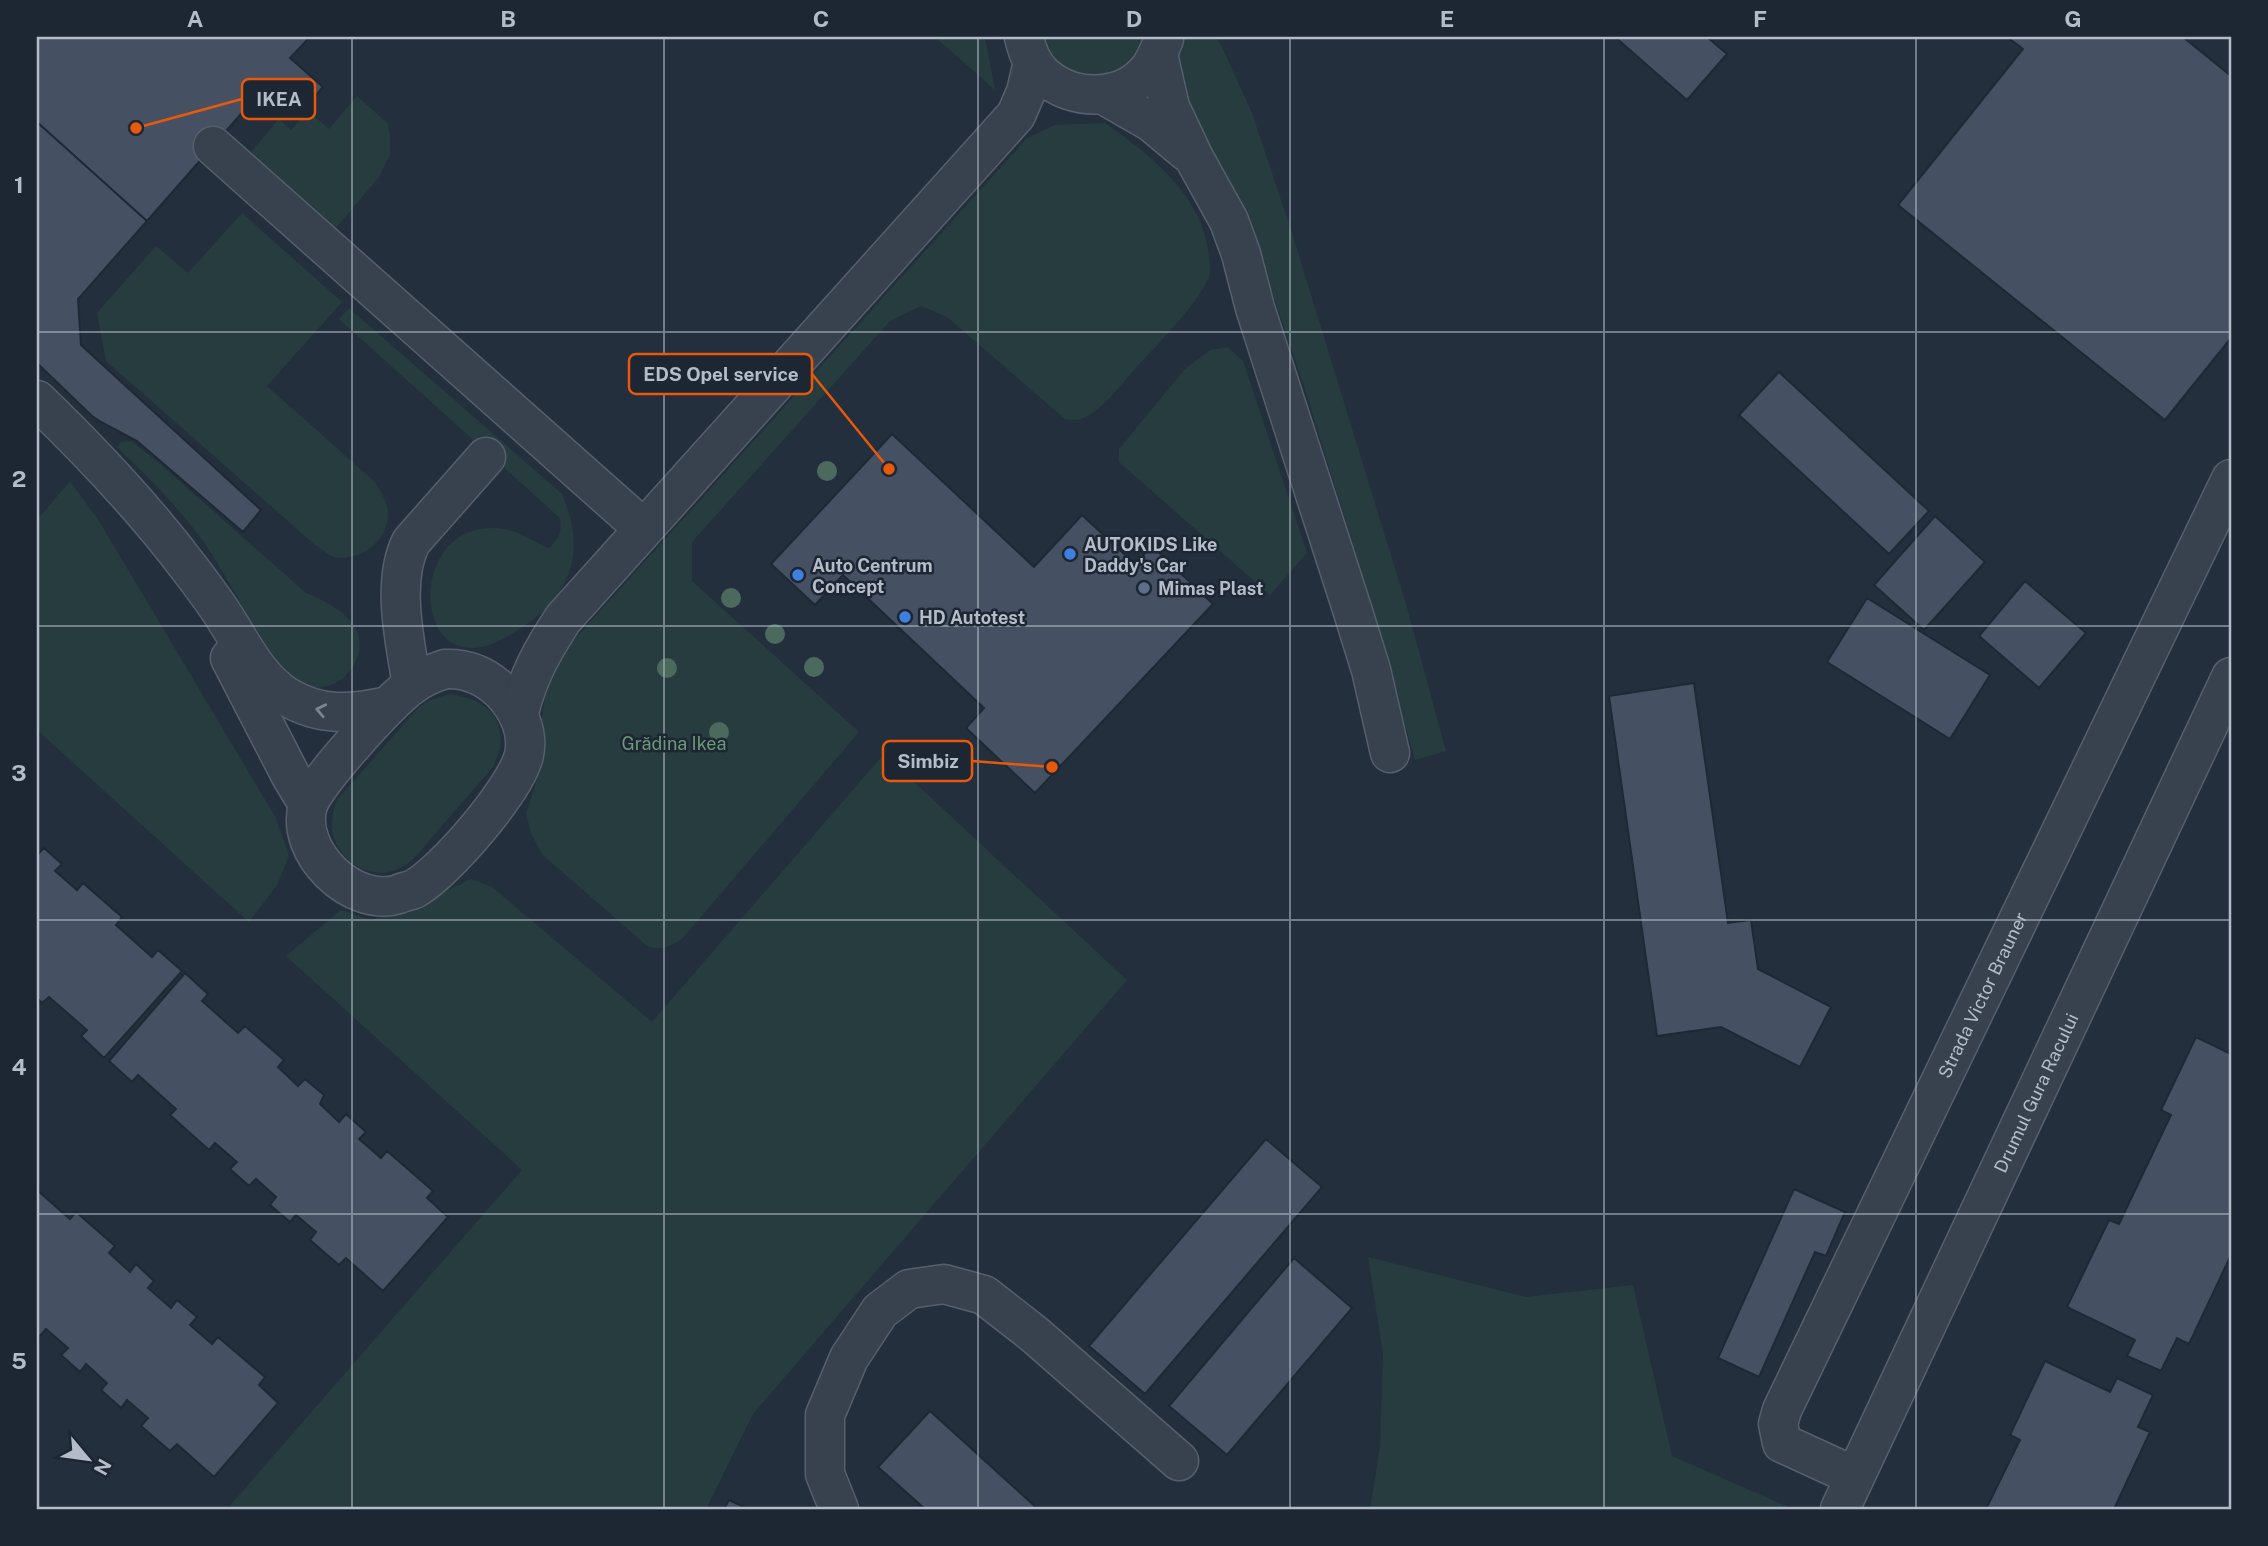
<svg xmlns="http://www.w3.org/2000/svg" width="2268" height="1546" viewBox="0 0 2268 1546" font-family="'Public Sans',sans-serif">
<rect width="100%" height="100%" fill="#242f3e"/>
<path fill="#263c3f" d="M 935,37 L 985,37 L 995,90 Z
M 1039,37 L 1149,37 L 1142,53 L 1116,77 L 1081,79 L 1051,61 Z
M 1181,37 L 1216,37 L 1222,47 L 1252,113 L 1292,233 L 1406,604 L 1446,751 L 1415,760 L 1375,617 L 1304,386 L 1255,242 L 1179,108 L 1175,68 Z
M 357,96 L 388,124 L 390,137 L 390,154 L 379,177 L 336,228 L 251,152 L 279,119 L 291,130 L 308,111 L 329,129 Z
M 1105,123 C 1150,154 1205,198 1209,257 C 1209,262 1211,269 1210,273 C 1206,296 1152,350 1135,369 C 1121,384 1100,414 1080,419 C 1076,421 1069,419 1065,419 L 947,317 L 921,306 L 890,321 L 692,542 L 692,581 L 859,732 L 682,939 C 668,947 662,952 646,945 L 543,855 L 531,834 L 526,813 L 536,784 L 542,752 L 542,717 L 548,677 L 573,641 L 1027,138 L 1055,125 Z
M 242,213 L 342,302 L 267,386 L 375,482 C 381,492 387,501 388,513 C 389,540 360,563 334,557 C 328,555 321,548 315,545 L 106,361 L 97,313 L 156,246 L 188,273 Z
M 349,308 L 562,494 C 578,531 580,566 554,599 C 542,615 525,626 508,636 C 409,696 401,512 505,529 C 519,531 534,543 549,548 C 559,539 562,532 560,518 L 339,319 Z
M 1228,347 L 1243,361 L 1307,553 L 1270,595 L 1119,462 L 1119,449 L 1185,369 L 1210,350 Z
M 131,441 L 158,462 L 306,593 C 334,604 372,625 356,661 C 353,667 349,673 343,678 C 331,688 313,691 298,683 C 277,671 266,644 253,624 C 236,595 220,565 200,537 C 176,504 146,476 117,447 L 121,442 Z
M 70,481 L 99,521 L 276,818 L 289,856 L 277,885 L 249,922 L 37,730 L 37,520 Z
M 450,694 C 493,700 513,727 493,767 C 473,790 453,813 433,836 C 425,845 417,857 407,864 C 385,880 356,873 341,851 C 329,836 330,817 337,800 L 418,708 L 427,701 Z
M 884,754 L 1127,980 L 753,1414 L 706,1509 L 227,1509 L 522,1170 L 286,956 L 341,910 L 371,920 L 401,912 L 471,879 L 492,887 L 652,1022 Z
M 1368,1257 L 1526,1297 L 1633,1285 L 1672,1456 L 1793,1509 L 1370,1509 L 1380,1447 L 1383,1354 Z"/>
<path fill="#455162" stroke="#1f2835" stroke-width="2" d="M 37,37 L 310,37 L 290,58 L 323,87 L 294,120 L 261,91 L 147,221 L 37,122 Z
M 1615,37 L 1707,37 L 1727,54 L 1687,100 Z
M 2007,37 L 2183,37 L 2231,76 L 2231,338 L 2165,420 L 1898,205 L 2023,49 Z
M 37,122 L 147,221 L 78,299 L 81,345 L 261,510 L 243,532 L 137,441 L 101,422 L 92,416 L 37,363 Z
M 1779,372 L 1929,511 L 1889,554 L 1739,415 Z
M 892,434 L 1034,567 L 1082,515 L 1135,564 L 1152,546 L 1213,604 L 1035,793 L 966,728 L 984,708 L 843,575 L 815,605 L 771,564 Z
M 1935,516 L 1985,562 L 1924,630 L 1874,585 Z
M 2025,581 L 2086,633 L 2039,688 L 1979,636 Z
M 1867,598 L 1990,675 L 1950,739 L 1827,662 Z
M 1694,683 L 1728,923 L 1751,920 L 1758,969 L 1831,1007 L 1800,1067 L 1721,1027 L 1657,1036 L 1609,696 Z
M 44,848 L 62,864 L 55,871 L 77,890 L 83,883 L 122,917 L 116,925 L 152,957 L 158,950 L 182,971 L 104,1058 L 81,1036 L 87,1030 L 49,997 L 42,1003 L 37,998 L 37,855 Z
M 185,973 L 208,994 L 202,1001 L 238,1033 L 245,1026 L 284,1060 L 278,1067 L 298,1086 L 305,1079 L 324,1095 L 320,1104 L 339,1122 L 346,1114 L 366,1132 L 359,1139 L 381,1158 L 387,1151 L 433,1191 L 427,1198 L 448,1217 L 383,1291 L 346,1258 L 339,1265 L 310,1240 L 316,1232 L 296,1215 L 290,1222 L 270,1205 L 276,1197 L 256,1179 L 249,1186 L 230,1169 L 237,1162 L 215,1143 L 209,1150 L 170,1115 L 176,1109 L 138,1075 L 132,1082 L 109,1061 Z
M 2196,1037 L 2231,1054 L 2231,1255 L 2189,1344 L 2177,1338 L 2161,1371 L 2127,1356 L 2135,1340 L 2067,1307 L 2109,1220 L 2119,1224 L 2171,1115 L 2161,1110 Z
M 1266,1139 L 1322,1187 L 1145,1394 L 1089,1346 Z
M 1794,1189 L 1845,1212 L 1826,1256 L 1815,1252 L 1759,1377 L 1718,1358 Z
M 37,1190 L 70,1219 L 76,1212 L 115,1246 L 109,1253 L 130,1272 L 136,1264 L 154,1281 L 148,1288 L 171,1308 L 177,1300 L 197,1317 L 190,1325 L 212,1344 L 218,1337 L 265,1377 L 259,1385 L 278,1403 L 214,1477 L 177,1444 L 170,1451 L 141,1426 L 148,1418 L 127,1400 L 121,1408 L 101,1390 L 107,1383 L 86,1364 L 80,1372 L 61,1355 L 68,1348 L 46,1329 L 40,1336 L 37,1333 Z
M 1294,1258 L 1352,1308 L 1227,1455 L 1169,1406 Z
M 2045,1361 L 2110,1392 L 2117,1378 L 2153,1395 L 2138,1427 L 2150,1432 L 2114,1509 L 1986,1509 L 2020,1440 L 2010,1435 Z
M 930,1411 L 1038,1509 L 925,1509 L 878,1467 Z
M 729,1500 L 748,1509 L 724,1509 Z"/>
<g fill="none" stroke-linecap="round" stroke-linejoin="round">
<defs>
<g id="minor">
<path d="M 1024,37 C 1027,51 1032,65 1043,75 C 1073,102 1124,102 1150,68 C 1156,59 1160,49 1164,39"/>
<path d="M 1158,54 L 1170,107 L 1194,158 L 1229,221 L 1241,254 L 1255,308 L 1353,612 L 1371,670 L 1390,753"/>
<path d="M 1104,95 L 1151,122 L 1187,152"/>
<path d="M 213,146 L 644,529"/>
<path d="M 37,400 C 92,453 144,508 190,569 C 203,586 216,603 227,621 C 244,648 259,679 286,696 C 320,717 352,714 388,706"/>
<path d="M 230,658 L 291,776 L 308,804"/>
<path d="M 445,669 C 468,668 486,676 502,692 C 518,709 529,732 524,755 C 516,789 445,872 414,889 C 409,891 403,892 399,894 C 353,909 294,852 308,805 C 316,781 390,701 412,685 C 422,677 433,673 445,669 Z"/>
<path d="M 412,685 C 405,642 391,582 411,542 L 486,457"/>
<path d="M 519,713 C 528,676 542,651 563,619 L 1016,115 L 1026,92 L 1033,62"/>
<path id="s1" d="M 1854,1476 L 1782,1443 L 1778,1424 L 1782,1410 L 2231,479"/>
<path d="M 839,1509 L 825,1474 L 825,1415 L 849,1358 L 880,1311 L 909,1289 L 944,1284 L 984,1295 L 1034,1334 L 1179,1461"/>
<path id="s2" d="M 1840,1509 L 2231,677"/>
</g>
</defs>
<use href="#minor" stroke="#565f6c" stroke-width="41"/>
<use href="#minor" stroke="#38414e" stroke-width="38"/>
</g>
<g fill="#4b6a5d">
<circle cx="827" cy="471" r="10"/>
<circle cx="731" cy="598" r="10"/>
<circle cx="775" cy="634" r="10"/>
<circle cx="814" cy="667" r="10"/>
<circle cx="667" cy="668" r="10"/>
<circle cx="719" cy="732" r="10"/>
</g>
<defs><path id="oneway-chevron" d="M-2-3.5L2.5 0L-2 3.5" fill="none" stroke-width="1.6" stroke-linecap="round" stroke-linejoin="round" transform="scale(1.75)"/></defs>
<use stroke="#7c8592" href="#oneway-chevron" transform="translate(321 710) rotate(-168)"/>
<path fill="none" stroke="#b4bcc9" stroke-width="2" stroke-opacity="0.55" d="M 352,37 L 352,1509M 664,37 L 664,1509M 978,37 L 978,1509M 1290,37 L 1290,1509M 1604,37 L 1604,1509M 1916,37 L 1916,1509M 37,332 L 2231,332M 37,626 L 2231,626M 37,920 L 2231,920M 37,1214 L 2231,1214"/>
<g fill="#3f7fe0" stroke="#1d2633" stroke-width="2.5">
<circle cx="1070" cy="554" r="7"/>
<circle cx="798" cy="575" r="7"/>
<circle cx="905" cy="617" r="7"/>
</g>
<circle fill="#5c6f8a" stroke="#1d2633" stroke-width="2.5" cx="1144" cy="588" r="7"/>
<g text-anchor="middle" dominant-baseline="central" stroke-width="5" stroke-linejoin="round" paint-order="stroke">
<g font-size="18" font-weight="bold" fill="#b4bcc9" stroke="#1d2633" text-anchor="start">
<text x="1084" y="544">AUTOKIDS Like<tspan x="1084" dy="21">Daddy's Car</tspan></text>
<text x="812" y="565">Auto Centrum<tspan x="812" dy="21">Concept</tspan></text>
<text x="1158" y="588">Mimas Plast</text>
<text x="919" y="617">HD Autotest</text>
</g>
<g font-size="18" fill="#6b9a76" stroke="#1d2633">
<text x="674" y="743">Grădina Ikea</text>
</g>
<g font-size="18" fill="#b4bcc9" stroke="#1d2633">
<text stroke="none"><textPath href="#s1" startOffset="574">Strada Victor Brauner</textPath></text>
<text stroke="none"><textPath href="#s2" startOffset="460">Drumul Gura Racului</textPath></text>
</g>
</g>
<path fill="none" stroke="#e8590c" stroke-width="2.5" d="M136 128L242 99M889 469L812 374M1052 767L972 761"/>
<g fill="#e8590c" stroke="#1d2633" stroke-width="2.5">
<circle cx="136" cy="128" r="7"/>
<circle cx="889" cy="469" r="7"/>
<circle cx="1052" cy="767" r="7"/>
</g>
<g fill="#1d2633" stroke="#e8590c" stroke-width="2.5">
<rect x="242" y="79" width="73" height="40" rx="7"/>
<rect x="629" y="354" width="183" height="40" rx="7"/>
<rect x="883" y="741" width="89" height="40" rx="7"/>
</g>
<g font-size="19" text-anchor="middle" font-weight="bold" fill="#b4bcc9">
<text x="279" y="106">IKEA</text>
<text x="721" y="381">EDS Opel service</text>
<text x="928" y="768">Simbiz</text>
</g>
<rect width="2268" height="1546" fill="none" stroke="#1d2633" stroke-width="77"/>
<g transform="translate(88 1459) rotate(119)" stroke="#1d2633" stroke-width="5" paint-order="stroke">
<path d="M0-5L12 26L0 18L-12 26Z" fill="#b4bcc9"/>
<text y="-10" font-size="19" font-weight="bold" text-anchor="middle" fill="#b4bcc9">N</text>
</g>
<rect x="38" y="38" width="2192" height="1470" fill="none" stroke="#b4bcc9" stroke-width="2.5"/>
<g font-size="23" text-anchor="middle" font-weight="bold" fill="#b4bcc9">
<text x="195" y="27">A</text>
<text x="508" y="27">B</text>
<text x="821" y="27">C</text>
<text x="1134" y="27">D</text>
<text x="1447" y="27">E</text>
<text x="1760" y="27">F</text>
<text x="2073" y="27">G</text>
<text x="19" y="193">1</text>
<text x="19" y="487">2</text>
<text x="19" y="781">3</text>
<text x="19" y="1075">4</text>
<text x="19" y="1369">5</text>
</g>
</svg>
